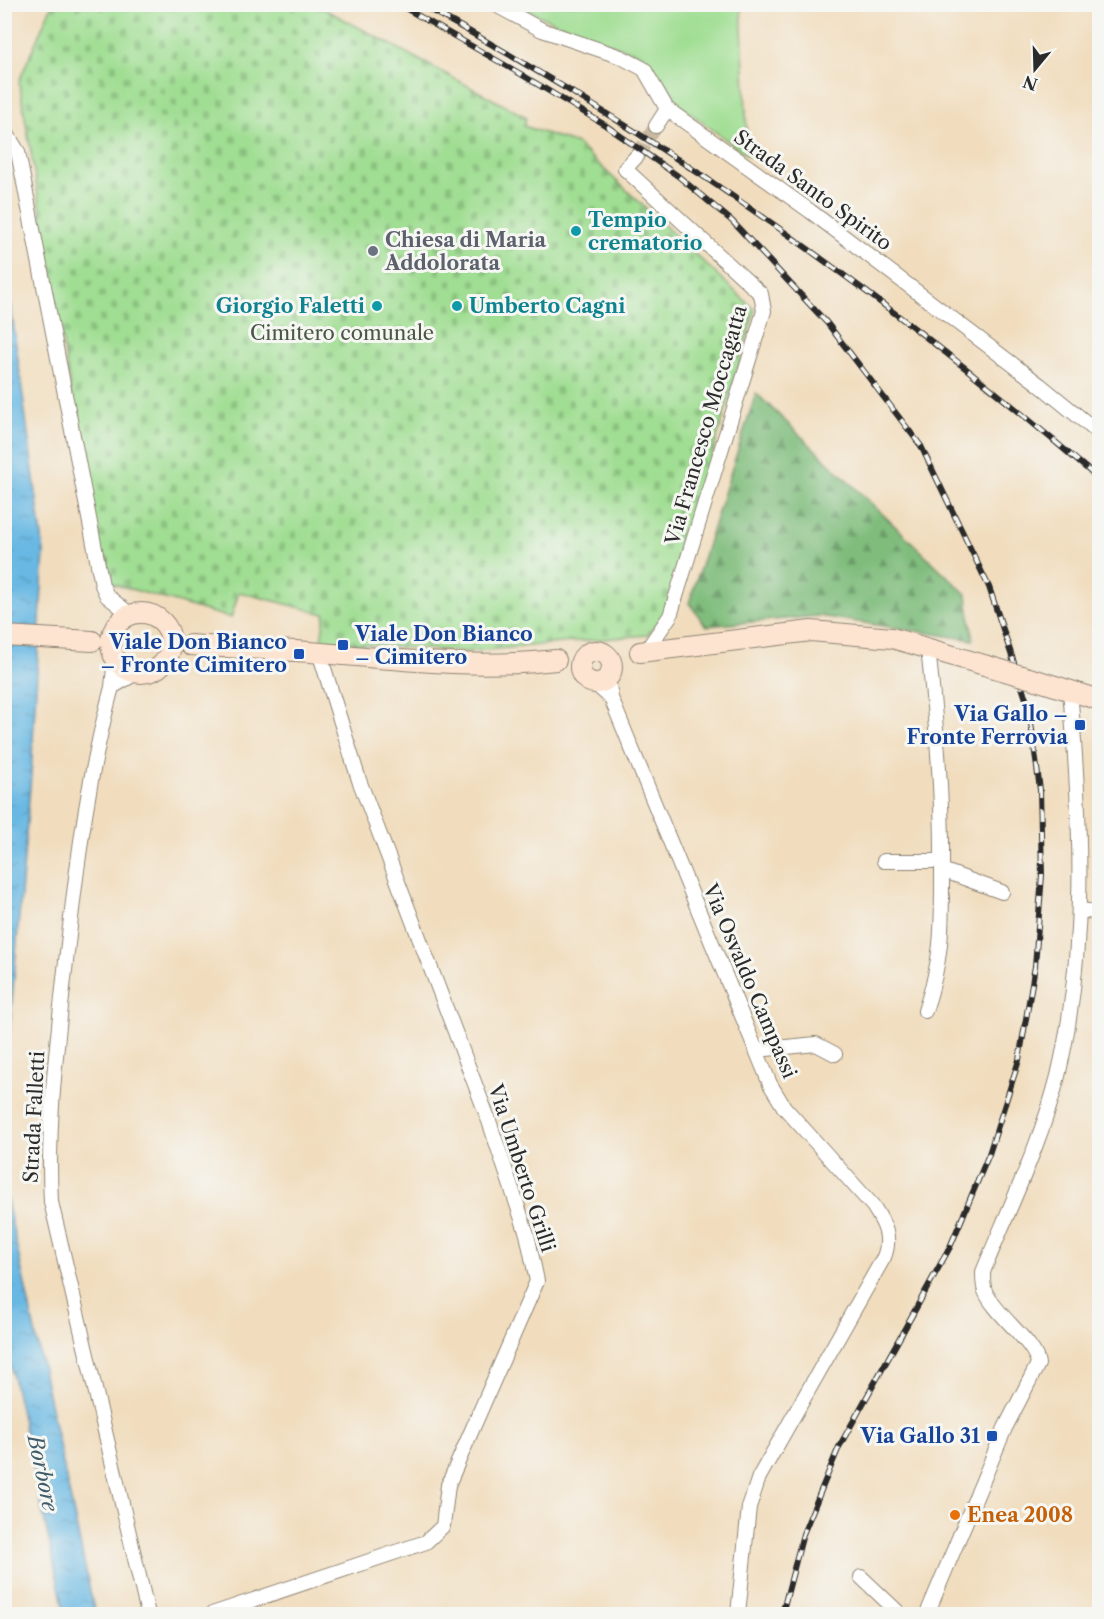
<svg xmlns="http://www.w3.org/2000/svg" width="1104" height="1619" viewBox="0 0 1104 1619" font-family="'Libre Caslon Text',serif">
<defs>
<pattern id="forest-firs" width="22" height="20" patternUnits="userSpaceOnUse" patternTransform="scale(1.5)"><rect width="22" height="20" fill="#80bd7d"/><path d="M5 1l3.5 6h-7zM16 11l3.5 6h-7z" fill="#699a67"/></pattern>
<pattern id="cemetery-stones" width="16" height="16" patternUnits="userSpaceOnUse" patternTransform="scale(1.5)"><rect width="16" height="16" fill="#a0de93"/><path d="M2 7V4a2 2 0 0 1 4 0v3zM10 15v-3a2 2 0 0 1 4 0v3z" fill="#8abf7f"/></pattern>
<pattern id="water-ripples" width="26" height="14" patternUnits="userSpaceOnUse" patternTransform="scale(1.5)"><rect width="26" height="14" fill="#68b8e3"/><path d="M2 4q2-2 4 0t4 0M15 11q2-2 4 0t4 0" fill="none" stroke="#5696b8"/></pattern>
</defs>
<rect width="100%" height="100%" fill="#f6f6f2"/>
<filter id="ink" filterUnits="userSpaceOnUse"><feTurbulence type="fractalNoise" baseFrequency=".0167" numOctaves="2"/><feDisplacementMap in="SourceGraphic" scale="12" xChannelSelector="R" yChannelSelector="G"/><feConvolveMatrix kernelMatrix="1 2 1 2 8 2 1 2 1" color-interpolation-filters="sRGB"/></filter>
<filter id="wash" filterUnits="userSpaceOnUse"><feTurbulence type="fractalNoise" baseFrequency=".008" numOctaves="4" result="noise"/><feDisplacementMap in="SourceGraphic" scale="24" xChannelSelector="R" yChannelSelector="G"/><feGaussianBlur stdDeviation="1.35" result="paint"/><feColorMatrix in="noise" values="0 0 0 0 0 0 0 0 0 0 0 0 0 0 0 0 0 1.4 0 .05"/><feComposite in="paint" operator="in"/></filter>
<g filter="url(#wash)">
<rect width="100%" height="100%" fill="#f1ddbe"/>
<path fill="#a0de93" stroke="#66845f" stroke-width="1.5" d="M 514,5 L 741,5 L 748,156 L 678,104 L 672,92 L 642,55 L 582,34 Z"/>
<path fill="url(#forest-firs)" stroke="#567454" stroke-width="1.5" d="M 756,393 L 967,595 L 973,640 L 819,616 L 706,626 L 689,603 Z"/>
<path fill="url(#cemetery-stones)" stroke="#66845f" stroke-width="1.5" d="M 52,5 L 317,5 L 526,117 L 524,126 L 577,144 L 755,310 L 665,614 L 647,635 L 464,652 L 321,641 L 325,614 L 239,592 L 231,618 L 103,581 L 109,559 L 98,555 L 19,81 Z"/>
<path fill="url(#water-ripples)" stroke="#4a7287" stroke-width="1.5" d="M 5,263 L 44,552 L 31,775 L 5,1085 Z
M 4,1191 L 5,1191 L 95,1614 L 65,1614 L 5,1341 Z"/>
</g>
<g filter="url(#ink)">
<g fill="none" stroke-linecap="round" stroke-linejoin="round">
<path stroke="#c9b9a1" stroke-width="14" stroke-dasharray="14 7" stroke-linecap="butt" d="M 637,156 L 656,126"/>
<defs>
<path id="street" d="M 494,4 L 542,30 L 621,57 L 644,69 L 667,109 L 810,211 L 1040,385 L 1100,434
M 656,126 L 667,109
M 4,129 L 18,152 L 102,585 L 107,596 L 131,615
M 637,156 L 625,169 L 761,294 L 764,311 L 670,616 L 646,651
M 115,658 L 112,687 L 138,672
M 594,683 L 611,698 L 608,677
M 112,687 C 86,783 75,880 64,979 C 56,1054 47,1127 51,1202 L 148,1614
M 611,698 L 770,1084 L 784,1107 L 873,1206 C 884,1223 892,1237 884,1257 L 759,1477 L 749,1507 L 738,1614
M 884,861 L 942,861
M 942,870 L 1002,892
M 1081,910 L 1100,913
M 925,1011 C 943,957 942,927 942,871 C 943,796 936,722 928,648
M 757,1050 L 816,1044 L 835,1054
M 861,1577 L 900,1614
M 212,1614 L 426,1542 L 443,1526 L 448,1485 L 537,1281 L 527,1234 L 489,1121 L 359,780 L 319,652
M 927,1614 L 1005,1428 L 1038,1364 C 1036,1343 995,1315 985,1291 C 983,1286 983,1278 983,1272 C 1009,1208 1041,1143 1058,1076 C 1088,949 1081,820 1070,690"/>
<path id="secondary" d="M111 643a30 30 0 1 1 60 0a30 30 0 1 1-60 0Z
M 4,636 L 92,641
M 190,645 C 234,648 278,649 322,653 C 401,660 477,669 556,660
M580 667a16 16 0 1 1 32 0a16 16 0 1 1-32 0Z
M 640,652 L 811,631 L 892,638 L 991,667
M 1036,680 L 1100,700"/>
</defs>
<use href="#street" stroke="#8e8474" stroke-width="16"/>
<use href="#secondary" stroke="#8e8474" stroke-width="22"/>
<use href="#street" stroke="#fff" stroke-width="14"/>
<use href="#secondary" stroke="#fde4d1" stroke-width="20"/>
<defs>
<path id="rail" d="M 398,4 L 519,73 L 605,125 L 678,176 L 732,221 L 827,323 L 921,446 L 989,587 L 1029,708 L 1040,790 L 1042,875 L 1035,966 L 1019,1060 L 989,1154 L 950,1247 L 839,1447 L 803,1534 L 782,1614
M 420,4 C 663,137 890,298 1100,480"/>
</defs>
<use href="#rail" stroke="#2b2b2b" stroke-width="6"/>
<use href="#rail" stroke="#f6f6f2" stroke-width="4" stroke-dasharray="11" stroke-linecap="butt"/>
<defs>
<path id="secondary-bridge" d="M 991,667 L 1036,680"/>
</defs>
<use href="#secondary-bridge" stroke="#8e8474" stroke-width="22" stroke-linecap="butt"/>
<use href="#secondary-bridge" stroke="#fde4d1" stroke-width="20"/>
</g>
</g>
<g fill="#0f9aa8" stroke="#f6f6f2" stroke-width="2">
<circle cx="576" cy="231" r="6"/>
<circle cx="377" cy="306" r="6"/>
<circle cx="457" cy="306" r="6"/>
</g>
<circle fill="#6b7280" stroke="#f6f6f2" stroke-width="2" cx="373" cy="251" r="6"/>
<g fill="#1a4fb4" stroke="#f6f6f2" stroke-width="2">
<rect x="337" y="639" width="12" height="12" rx="3"/>
<rect x="293" y="648" width="12" height="12" rx="3"/>
<rect x="1074" y="719" width="12" height="12" rx="3"/>
<rect x="986" y="1430" width="12" height="12" rx="3"/>
</g>
<circle fill="#e8710a" stroke="#f6f6f2" stroke-width="2" cx="955" cy="1515" r="6"/>
<g text-anchor="middle" dominant-baseline="central" stroke-width="6" stroke-linejoin="round" paint-order="stroke">
<g font-size="20" fill="#2b2b2b" stroke="#f6f6f2">
<text transform="translate(813 190) rotate(36)">Strada Santo Spirito</text>
<text transform="translate(706 425) rotate(-74)">Via Francesco Moccagatta</text>
<text transform="translate(750 981) rotate(67)">Via Osvaldo Campassi</text>
<text transform="translate(34 1117) rotate(-87)">Strada Falletti</text>
<text transform="translate(522 1168) rotate(72)">Via Umberto Grilli</text>
</g>
<g font-size="20" font-weight="bold" fill="#0d838f" stroke="#f6f6f2" text-anchor="start">
<text x="588" y="220">Tempio<tspan x="588" dy="23">crematorio</tspan></text>
<text x="365" y="306" text-anchor="end">Giorgio Faletti</text>
<text x="469" y="306">Umberto Cagni</text>
</g>
<g font-size="20" font-weight="bold" fill="#5b616d" stroke="#f6f6f2" text-anchor="start">
<text x="385" y="240">Chiesa di Maria<tspan x="385" dy="23">Addolorata</tspan></text>
</g>
<g font-size="20" fill="#485845" stroke="#f6f6f2">
<text x="342" y="333">Cimitero comunale</text>
</g>
<g font-size="20" font-weight="bold" fill="#164399" stroke="#f6f6f2" text-anchor="end">
<text x="355" y="634" text-anchor="start">Viale Don Bianco<tspan x="355" dy="23">– Cimitero</tspan></text>
<text x="287" y="642">Viale Don Bianco<tspan x="287" dy="23">– Fronte Cimitero</tspan></text>
<text x="1068" y="714">Via Gallo –<tspan x="1068" dy="23">Fronte Ferrovia</tspan></text>
<text x="980" y="1436">Via Gallo 31</text>
</g>
<g font-size="20" font-weight="bold" fill="#c56008" stroke="#f6f6f2" text-anchor="start">
<text x="967" y="1515">Enea 2008</text>
</g>
<g font-size="21" font-style="italic" fill="#405c6b" stroke="#f6f6f2">
<text transform="translate(43 1473) rotate(78)">Borbore</text>
</g>
</g>
<rect width="1104" height="1619" fill="none" stroke="#f6f6f2" stroke-width="24"/>
<g transform="translate(1035 69) rotate(199)" stroke="#f6f6f2" stroke-width="4.5" paint-order="stroke">
<path d="M0-4.5L10 22L0 15L-10 22Z" fill="#2b2b2b"/>
<text y="-9" font-size="16" font-weight="bold" text-anchor="middle" fill="#2b2b2b">N</text>
</g>
</svg>
